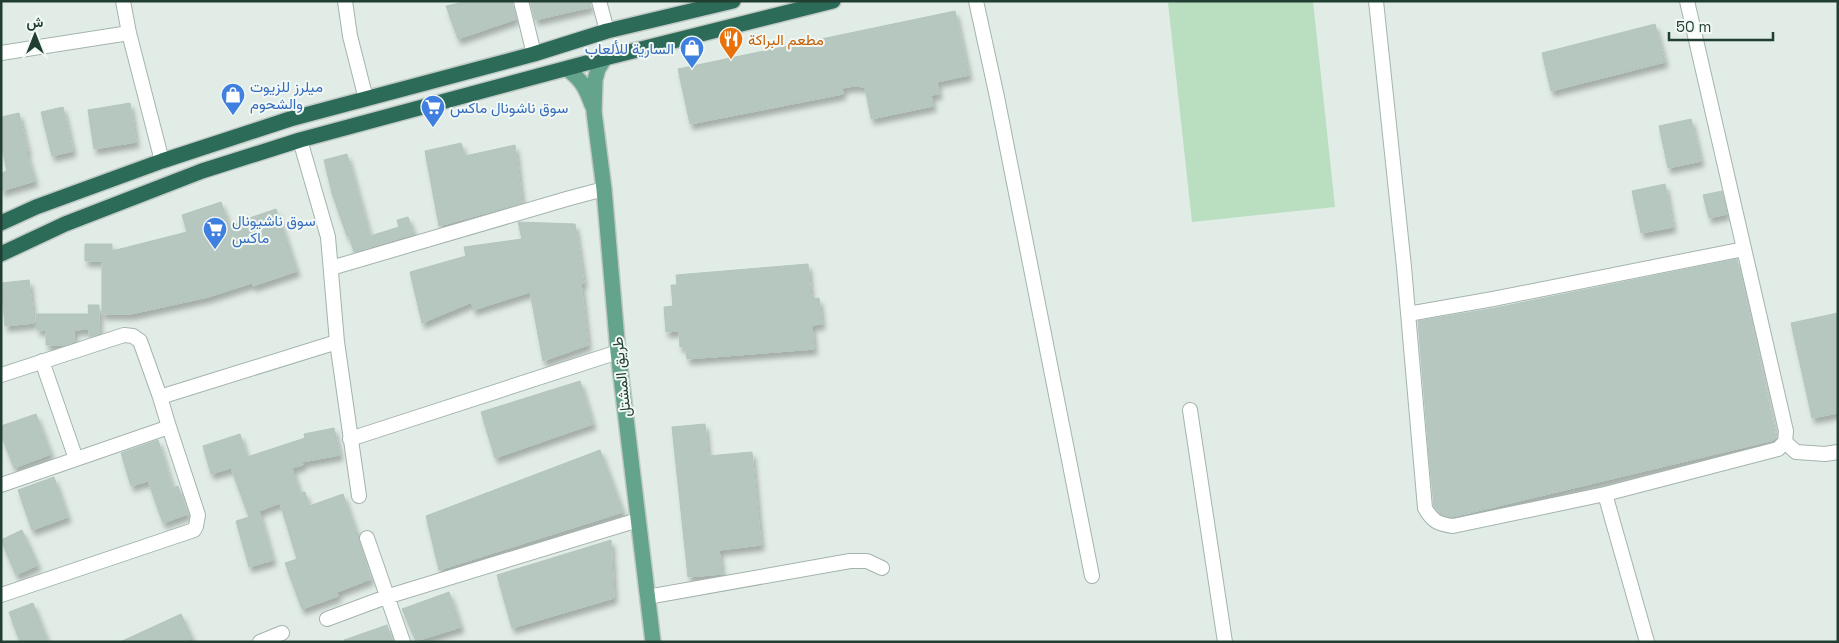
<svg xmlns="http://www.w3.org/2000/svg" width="1839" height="643" viewBox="0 0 1839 643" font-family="'Space Grotesk',Vazirmatn,sans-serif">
<defs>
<filter id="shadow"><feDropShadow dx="3" dy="5.5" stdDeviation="2.5" flood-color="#0004"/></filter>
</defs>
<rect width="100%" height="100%" fill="#e1ece6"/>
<path fill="#b9dec0" d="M 1188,1 L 1313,1 L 1335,207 L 1192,222 L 1168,3 Z"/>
<path fill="#b6c7bf" stroke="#b3c6bd" filter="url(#shadow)" d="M 459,1 L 512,1 L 516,19 L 458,39 L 446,6 L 460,3 Z
M 530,1 L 590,1 L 591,7 L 535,20 Z
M 955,11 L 969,75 L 937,82 L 939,94 L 931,95 L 933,106 L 871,119 L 865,87 L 854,86 L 842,88 L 843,94 L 690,124 L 678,69 Z
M 1655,24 L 1665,62 L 1551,91 L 1542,53 Z
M 130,103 L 136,142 L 94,149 L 88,110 Z
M 63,107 L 73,151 L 52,156 L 41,112 Z
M 19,113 L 28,151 L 26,151 L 35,181 L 1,191 L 1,173 L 7,171 L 1,144 L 1,117 Z
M 1691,119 L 1701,161 L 1668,168 L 1659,126 Z
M 461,143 L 465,156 L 515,145 L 522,203 L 439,226 L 425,151 Z
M 347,154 L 370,236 L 399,227 L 397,220 L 408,217 L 414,234 L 354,252 L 349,236 L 347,236 L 332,193 L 324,160 Z
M 1665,184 L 1673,227 L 1641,233 L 1632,191 Z
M 1722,191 L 1727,214 L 1709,218 L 1703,195 Z
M 221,202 L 229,225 L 276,209 L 297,271 L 253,286 L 252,283 L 208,297 L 131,314 L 102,314 L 102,261 L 85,261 L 85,244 L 112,244 L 112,251 L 187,232 L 182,215 Z
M 518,222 L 575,224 L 584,283 L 581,283 L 588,345 L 543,361 L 530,292 L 473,310 L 472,302 L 422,323 L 410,272 L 466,256 L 464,247 L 522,239 Z
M 1737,259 L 1776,438 L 1774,440 L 1452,517 L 1444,515 L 1436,509 L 1434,507 L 1429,455 L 1418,321 L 1495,308 Z
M 808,264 L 811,299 L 819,298 L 822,324 L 812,325 L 814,349 L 687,359 L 686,347 L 680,347 L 679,331 L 666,332 L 664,307 L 673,306 L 671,285 L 677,285 L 676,275 Z
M 29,280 L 34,323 L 5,326 L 1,283 Z
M 88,305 L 99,305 L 99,334 L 89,337 L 89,329 L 74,330 L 74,342 L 64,345 L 46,345 L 46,330 L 37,330 L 36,314 L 89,314 Z
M 1838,313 L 1838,413 L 1812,418 L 1791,323 Z
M 580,381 L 593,424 L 495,458 L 481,412 Z
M 36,414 L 51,454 L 14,468 L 1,434 L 1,426 Z
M 705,424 L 708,456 L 752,452 L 761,545 L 719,550 L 722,574 L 688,577 L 672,427 Z
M 334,428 L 340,455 L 302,462 L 303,465 L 292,468 L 300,493 L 305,492 L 309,506 L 343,494 L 357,534 L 358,533 L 359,535 L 359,541 L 371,579 L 337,592 L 338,596 L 302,609 L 285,563 L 297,559 L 280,503 L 259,511 L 273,560 L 249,567 L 236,521 L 249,517 L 231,468 L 211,474 L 203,446 L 240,434 L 247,457 L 305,438 L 304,434 Z
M 158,440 L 173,488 L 178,486 L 188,514 L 163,523 L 148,481 L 131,486 L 121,453 Z
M 600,450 L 623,512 L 439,570 L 426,516 Z
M 54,477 L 68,517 L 32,530 L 18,490 Z
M 22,530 L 38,565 L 16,575 L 1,540 Z
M 611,540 L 614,598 L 512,628 L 497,575 Z
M 449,592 L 461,627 L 416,641 L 402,609 Z
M 33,603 L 48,642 L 20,642 L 9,612 Z
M 181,614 L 192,638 L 183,642 L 120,642 Z
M 387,625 L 393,642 L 345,642 L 344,640 Z"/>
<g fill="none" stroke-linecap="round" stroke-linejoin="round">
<defs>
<path id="minor" d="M 123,1 L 129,33 L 162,161
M 345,1 L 350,36 L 366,99
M 521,1 L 534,54
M 599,1 L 607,31
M 976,1 L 997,97 L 1092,576
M 1376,1 L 1404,267 L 1425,508 C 1432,521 1438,524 1453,526 L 1605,494 L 1778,449 L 1785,442 L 1786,431 L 1687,1
M 1,53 L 129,33
M 300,140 L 328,237 L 337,342 L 359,496
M 331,268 L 570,198 L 604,189
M 1408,314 L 1493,299 L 1744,249
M 42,361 L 76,459
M 1,375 L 124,335 L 133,336 L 140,341 L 160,397 L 169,427 L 198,515 L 196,526 L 194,530 L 1,595
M 160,397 L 337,342
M 1190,410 L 1225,642
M 350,439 L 618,352
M 1785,442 L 1796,452 L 1825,454 L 1838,452
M 1,485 L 169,427
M 1605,494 L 1647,642
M 367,538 L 403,642
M 647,597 L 850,561 L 867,561 L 882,568
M 327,619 L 386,597 L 638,520
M 260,642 L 282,633"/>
<path id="major" d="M 605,58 L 598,69 L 595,80 L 594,112 L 604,189 L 618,352 L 653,642
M 567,69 C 582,80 586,88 592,105"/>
<path id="highway" d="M 1,223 L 36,207 L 162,161 L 290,119 L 534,54 L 607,31 L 733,1
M 1,254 L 65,224 L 202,171 L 300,140 L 605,58 L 833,1"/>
</defs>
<use href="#minor" stroke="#a4b4ad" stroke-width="16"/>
<use href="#major" stroke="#c1c9c6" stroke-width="18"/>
<use href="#highway" stroke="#c1c9c6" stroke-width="18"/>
<use href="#minor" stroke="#fff" stroke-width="14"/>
<use href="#major" stroke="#64a48d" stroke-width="15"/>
<use href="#highway" stroke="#2b6b58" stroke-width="15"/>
</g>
<defs>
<symbol id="restaurant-pin" viewBox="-11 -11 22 30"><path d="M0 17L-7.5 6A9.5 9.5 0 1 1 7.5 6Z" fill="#e8710a" stroke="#f2f9f5"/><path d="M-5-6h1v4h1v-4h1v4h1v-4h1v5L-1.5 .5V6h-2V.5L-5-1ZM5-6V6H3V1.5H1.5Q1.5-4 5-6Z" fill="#fff"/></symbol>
<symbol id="shop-pin" viewBox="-11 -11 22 30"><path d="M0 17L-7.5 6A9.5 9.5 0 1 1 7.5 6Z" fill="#3f7fe0" stroke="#f2f9f5"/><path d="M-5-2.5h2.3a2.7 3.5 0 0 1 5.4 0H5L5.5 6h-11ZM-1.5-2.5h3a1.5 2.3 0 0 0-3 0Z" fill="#fff"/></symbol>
<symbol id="supermarket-pin" viewBox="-11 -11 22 30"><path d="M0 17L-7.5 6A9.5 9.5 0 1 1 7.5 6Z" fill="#3f7fe0" stroke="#f2f9f5"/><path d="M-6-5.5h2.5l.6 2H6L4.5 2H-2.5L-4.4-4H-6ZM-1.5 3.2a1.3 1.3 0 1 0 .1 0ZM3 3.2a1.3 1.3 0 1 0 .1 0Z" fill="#fff"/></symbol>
</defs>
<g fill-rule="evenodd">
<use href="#restaurant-pin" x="717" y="25" width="28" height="38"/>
<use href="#shop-pin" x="678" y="34" width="28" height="38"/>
<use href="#shop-pin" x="219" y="81" width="28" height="38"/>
<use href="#supermarket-pin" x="419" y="93" width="28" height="38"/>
<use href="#supermarket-pin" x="201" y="215" width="28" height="38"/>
</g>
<g text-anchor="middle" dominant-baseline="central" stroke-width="4" stroke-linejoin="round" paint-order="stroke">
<g font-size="15" fill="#c56008" stroke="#f2f9f5" text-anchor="start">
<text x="748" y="39">مطعم البراكة</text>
</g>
<g font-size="15" fill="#366cbe" stroke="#f2f9f5" text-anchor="start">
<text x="674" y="48" text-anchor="end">السارية للألعاب</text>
<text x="250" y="86">ميلرز للزيوت<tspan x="250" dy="17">والشحوم</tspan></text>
<text x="450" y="107">سوق ناشونال ماكس</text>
<text x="232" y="220">سوق ناشيونال<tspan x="232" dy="17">ماكس</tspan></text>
</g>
<g font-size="15" fill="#213e33" stroke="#f2f9f5">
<text transform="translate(621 377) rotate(-96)">طريق المشتل</text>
</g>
</g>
<rect width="1839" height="643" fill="none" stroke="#213e33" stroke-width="5"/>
<g transform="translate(35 35)" stroke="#f2f9f5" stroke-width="4" paint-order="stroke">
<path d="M0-4L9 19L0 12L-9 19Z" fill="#213e33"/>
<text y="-8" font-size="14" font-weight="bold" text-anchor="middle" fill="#213e33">ش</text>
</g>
<path d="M1669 32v8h104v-8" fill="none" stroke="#213e33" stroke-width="2.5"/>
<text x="1676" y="32" font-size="15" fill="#213e33" stroke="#f2f9f5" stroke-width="4" paint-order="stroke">50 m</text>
</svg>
